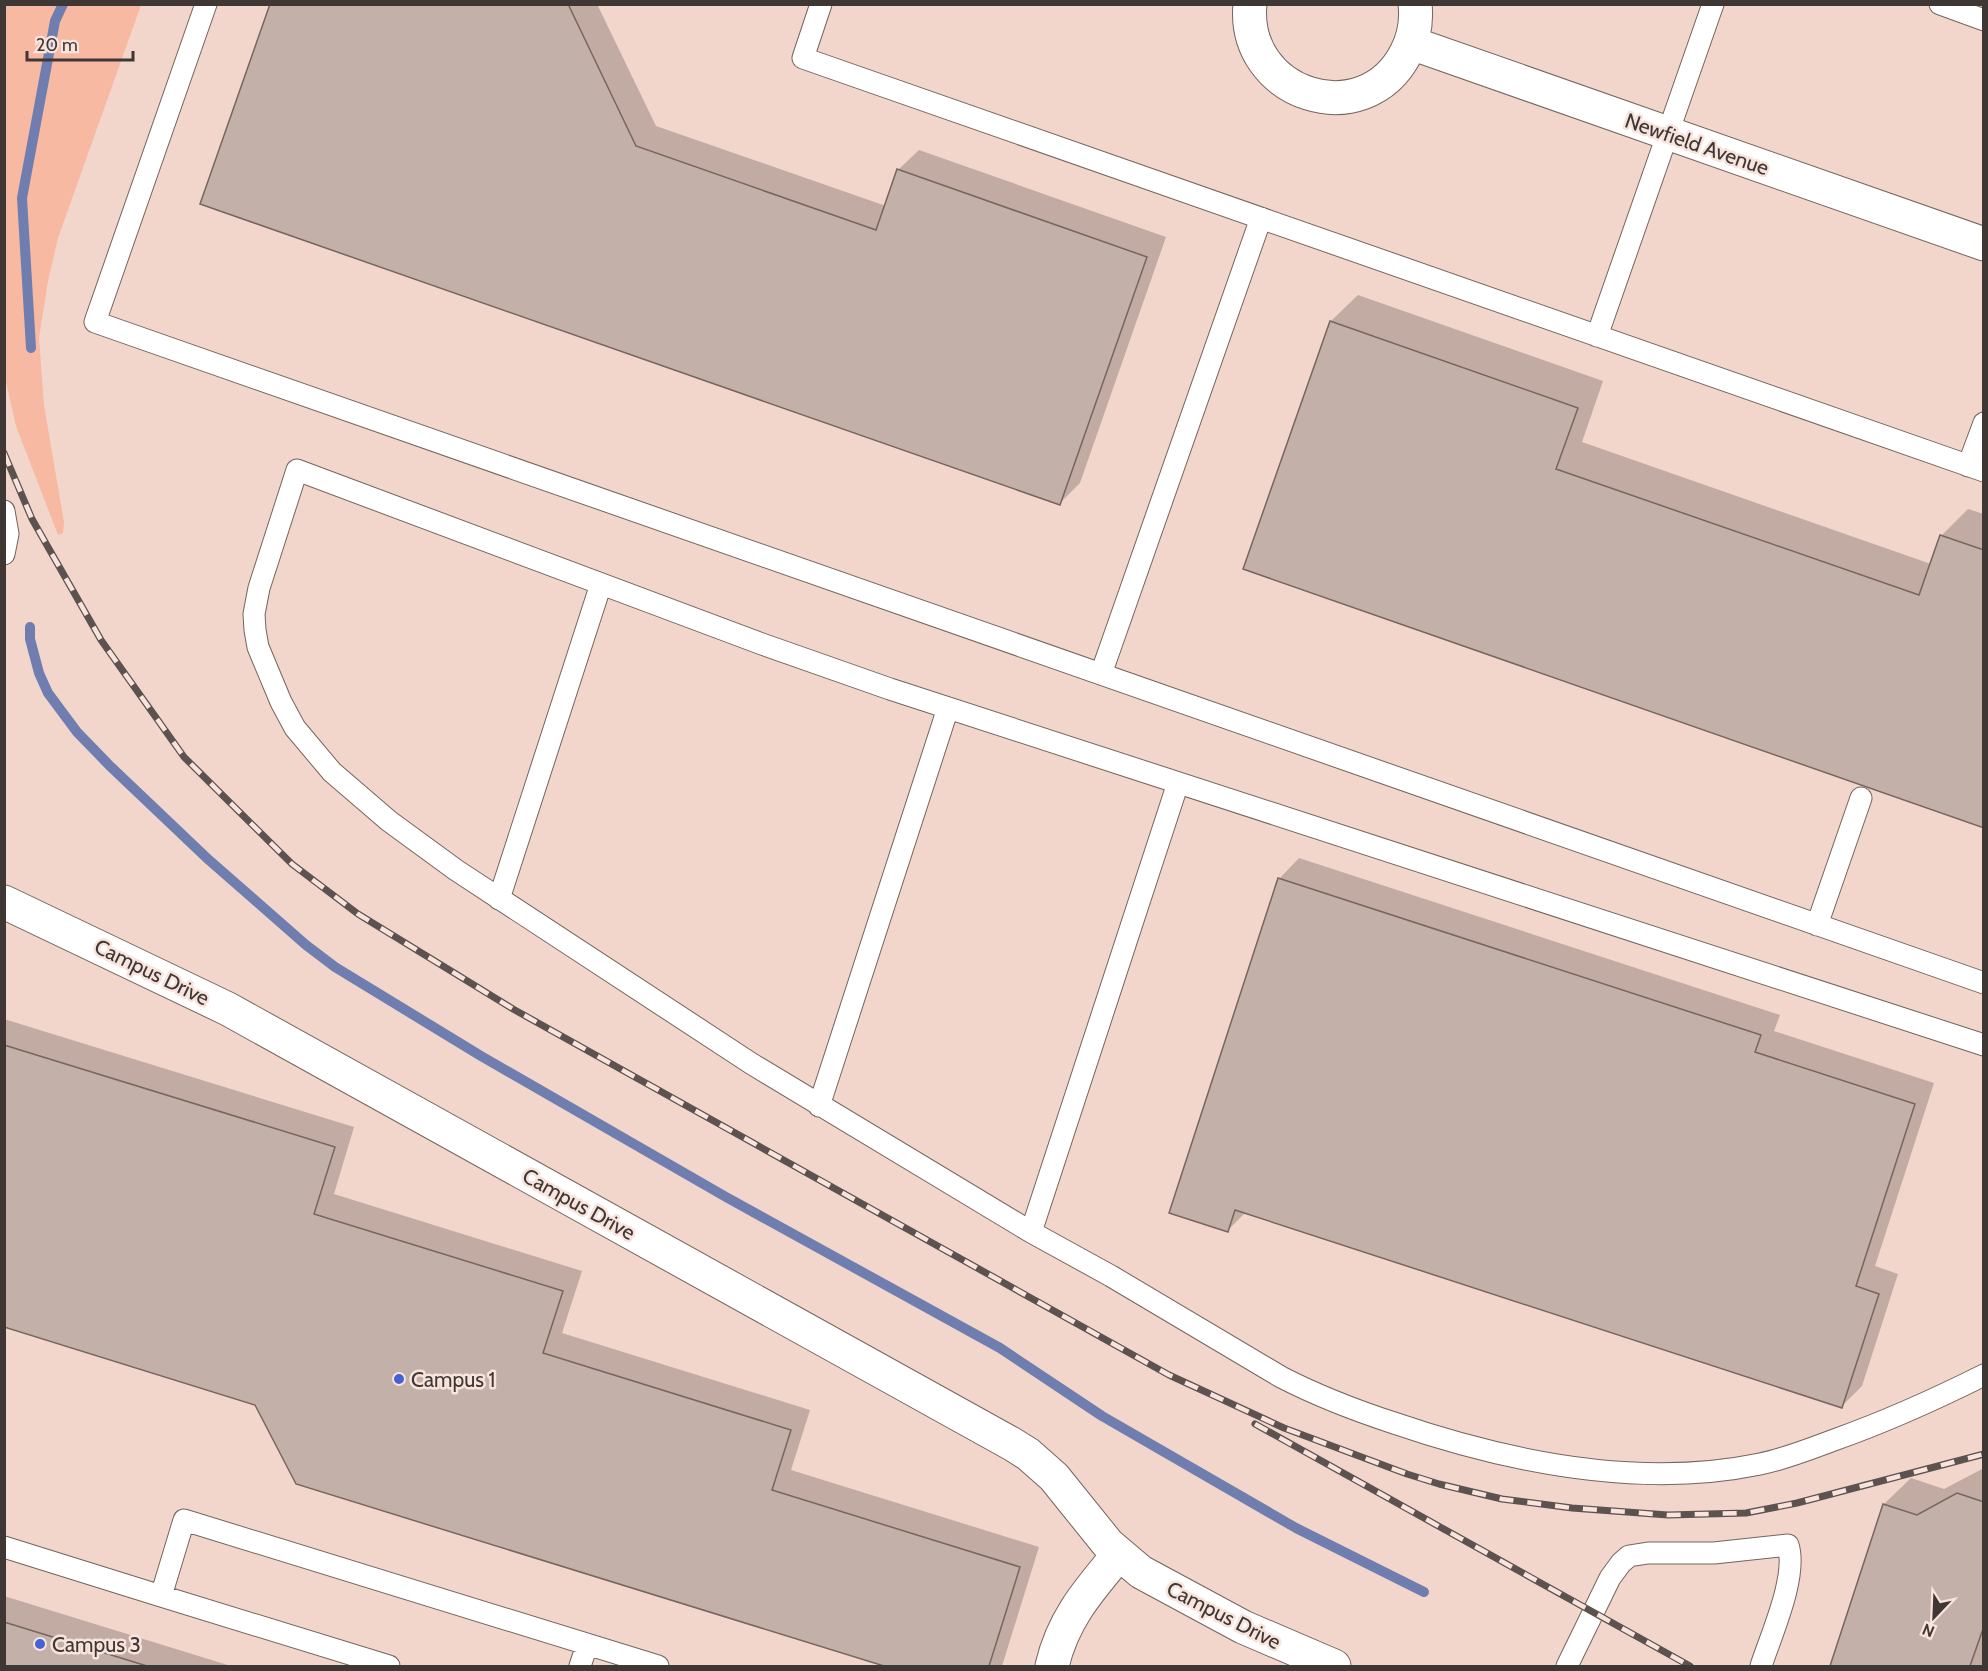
<svg xmlns="http://www.w3.org/2000/svg" width="1988" height="1671" viewBox="0 0 1988 1671" font-family="Cabin,sans-serif">
<rect width="100%" height="100%" fill="#f8e4dd"/>
<path fill="#f2d6cc" d="M 5,5 L 1983,5 L 1983,1666 L 5,1666 Z"/>
<path fill="#f7b9a2" d="M 4,5 L 141,5 L 58,238 L 48,281 L 39,338 L 44,405 L 64,522 L 63,533 L 58,535 L 16,426 L 5,378 Z"/>
<path fill="#0003" d="M 272,4 L 597,4 L 656,126 L 886,206 L 898,170 L 919,150 L 1166,237 L 1080,483 L 1060,503 Z
M 1358,295 L 1603,381 L 1582,442 L 1931,564 L 1941,536 L 1968,509 L 1984,514 L 1984,827 L 1331,321 Z
M 1299,858 L 1780,1015 L 1774,1031 L 1934,1083 L 1875,1266 L 1898,1274 L 1862,1386 L 1842,1406 L 1246,1212 L 1227,1231 L 1279,879 Z
M 4,1019 L 354,1127 L 334,1194 L 582,1271 L 562,1333 L 810,1410 L 791,1470 L 1039,1547 L 1002,1666 L 889,1666 L 297,1483 L 256,1404 L 4,1325 Z
M 1984,1468 L 1984,1666 L 1832,1666 L 1884,1504 L 1911,1478 L 1944,1489 Z
M 4,1596 L 231,1666 L 4,1666 Z"/>
<g fill="none" stroke-linecap="round" stroke-linejoin="round">
<path stroke="#6f7eae" stroke-width="10" d="M 31,348 L 22,198 L 55,21 L 63,4
M 30,627 L 30,639 L 39,673 L 48,693 L 77,732 L 109,765 L 209,860 L 306,945 L 335,967 L 481,1056 L 726,1197 L 1000,1348 L 1102,1416 L 1296,1528 L 1424,1592"/>
</g>
<path fill="#c3b0a9" stroke="#77655f" stroke-width="1.5" d="M 270,4 L 568,4 L 636,146 L 876,230 L 897,169 L 1147,257 L 1060,505 L 200,204 Z
M 1330,321 L 1578,408 L 1556,469 L 1919,595 L 1940,535 L 1984,550 L 1984,828 L 1243,569 Z
M 1278,878 L 1761,1035 L 1755,1052 L 1915,1104 L 1856,1286 L 1879,1294 L 1842,1408 L 1235,1210 L 1228,1232 L 1169,1213 Z
M 4,1045 L 335,1147 L 314,1214 L 563,1291 L 543,1353 L 791,1430 L 772,1490 L 1020,1567 L 989,1666 L 884,1666 L 296,1484 L 255,1405 L 4,1327 Z
M 1957,1493 L 1984,1502 L 1984,1626 L 1970,1666 L 1830,1666 L 1883,1504 L 1917,1515 Z
M 4,1622 L 147,1666 L 4,1666 Z"/>
<g fill="none" stroke-linecap="round" stroke-linejoin="round">
<defs>
<path id="lane" d="M 206,4 L 95,322 L 1984,983
M 821,4 L 803,58 L 1984,471
M 1940,4 L 1984,20
M 1597,336 L 1713,4
M 1968,466 L 1984,423
M 4,511 L 8,534 L 4,554
M 1101,674 L 1261,218
M 499,899 L 601,584
M 1817,925 L 1861,798
M 1984,1045 L 890,689 L 762,644 L 297,470 L 259,588 L 254,614 L 255,630 L 258,647 L 281,702 L 295,728 L 332,772 L 389,821 L 456,870 L 752,1064 L 1031,1232 L 1111,1276 L 1281,1377 C 1318,1396 1354,1410 1394,1423 C 1508,1462 1640,1489 1760,1464 C 1785,1459 1810,1449 1834,1440 C 1885,1422 1934,1400 1984,1375
M 819,1106 L 948,708
M 1031,1232 L 1178,783
M 4,1547 L 161,1596 L 184,1520 L 658,1666
M 161,1596 L 389,1666
M 580,1666 L 587,1645
M 1567,1666 L 1610,1578 L 1621,1563 L 1629,1556 L 1648,1553 L 1714,1553 L 1788,1545 C 1798,1576 1771,1635 1761,1666"/>
<path id="street" d="M 1250,4 C 1241,95 1364,135 1406,53 C 1414,38 1417,22 1415,4
M 1411,43 L 1984,244
M 4,902 L 228,1009 L 1012,1444 L 1028,1454 L 1054,1477 L 1108,1544 L 1141,1572 L 1243,1627 L 1334,1666
M 1052,1666 C 1063,1619 1088,1591 1119,1554"/>
</defs>
<use href="#lane" stroke="#75645d" stroke-width="23"/>
<use href="#street" stroke="#75645d" stroke-width="35"/>
<use href="#lane" stroke="#fff" stroke-width="21"/>
<use href="#street" stroke="#fff" stroke-width="33"/>
<defs>
<path id="rail" d="M 4,453 L 32,519 L 101,640 L 184,757 L 292,864 L 358,914 L 513,1009 L 1169,1375 L 1284,1428 L 1407,1474 L 1439,1484 L 1502,1499 L 1572,1508 L 1668,1515 L 1746,1513 L 1797,1503 L 1984,1454
M 1255,1424 L 1690,1666"/>
</defs>
<use href="#rail" stroke="#5c524f" stroke-width="7"/>
<use href="#rail" stroke="#f8e4dd" stroke-width="4.5" stroke-dasharray="14" stroke-linecap="butt"/>
</g>
<g fill="#4462d5" stroke="#f8e4dd" stroke-width="2">
<circle cx="399" cy="1379" r="6"/>
<circle cx="40" cy="1644" r="6"/>
</g>
<g text-anchor="middle" dominant-baseline="central" stroke-width="5" stroke-linejoin="round" paint-order="stroke">
<g font-size="21" fill="#3f3734" stroke="#f8e4dd">
<text transform="translate(1697 144) rotate(19)">Newfield Avenue</text>
<text transform="translate(152 972) rotate(26)">Campus Drive</text>
<text transform="translate(579 1204) rotate(29)">Campus Drive</text>
<text transform="translate(1224 1615) rotate(27)">Campus Drive</text>
</g>
<g font-size="21" fill="#3f3734" stroke="#f8e4dd" text-anchor="start">
<text x="411" y="1379">Campus 1</text>
<text x="52" y="1644">Campus 3</text>
</g>
</g>
<rect width="1988" height="1671" fill="none" stroke="#3f3734" stroke-width="12"/>
<g transform="translate(1934 1617) rotate(203)" stroke="#f8e4dd" stroke-width="4.5" paint-order="stroke">
<path d="M0-4.5L10 22L0 15L-10 22Z" fill="#3f3734"/>
<text y="-9" font-size="16" font-weight="bold" text-anchor="middle" fill="#3f3734">N</text>
</g>
<path d="M27 51v9h106v-9" fill="none" stroke="#3f3734" stroke-width="3"/>
<text x="36" y="51" font-size="18" fill="#3f3734" stroke="#f8e4dd" stroke-width="4.5" paint-order="stroke">20 m</text>
</svg>
